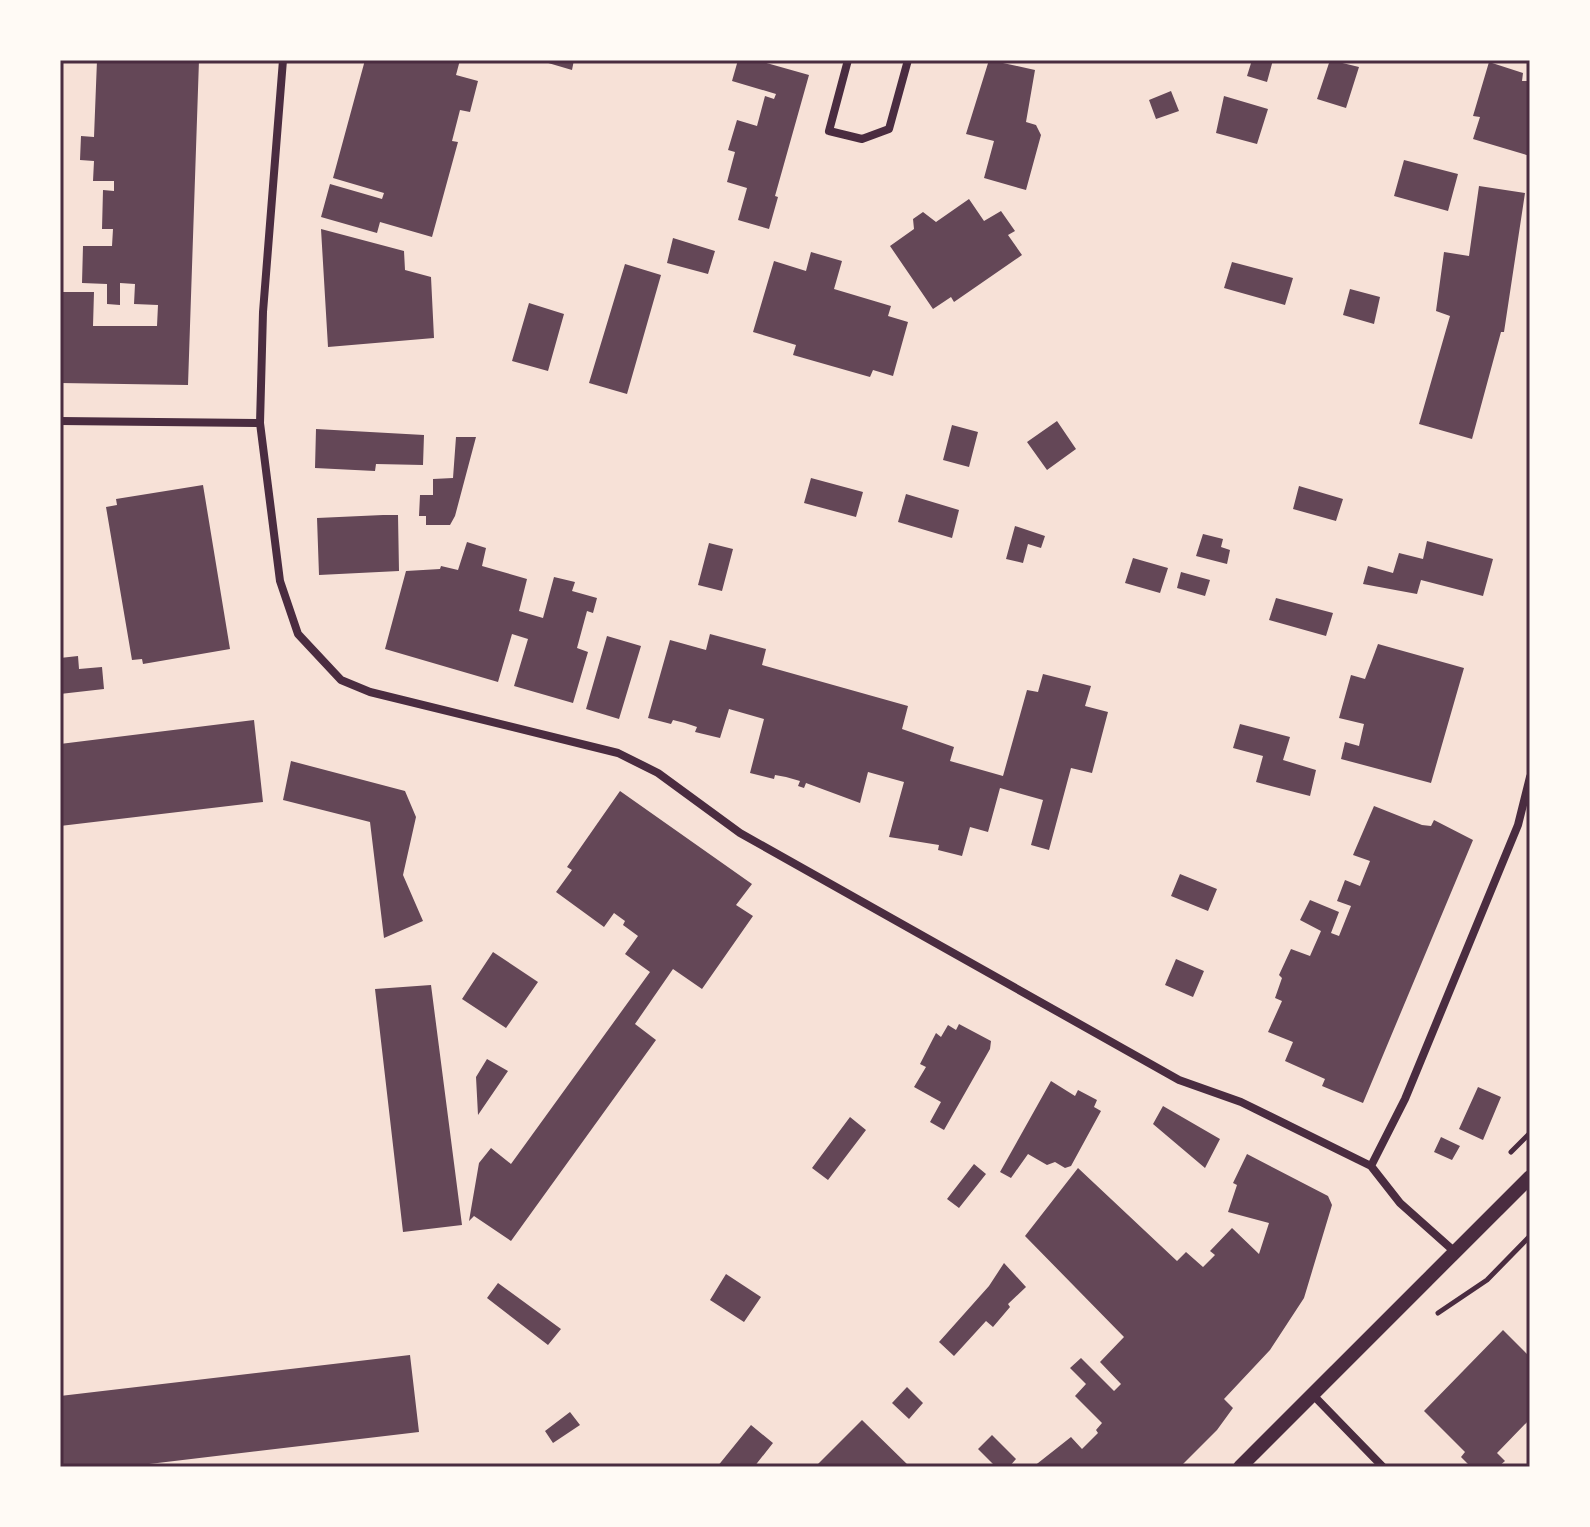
<svg xmlns="http://www.w3.org/2000/svg" width="1590" height="1527" viewBox="0 0 1590 1527" font-family="'DM Sans',sans-serif">
<rect width="100%" height="100%" fill="#f7e1d7"/>
<path fill="#644757" d="M 97,60 L 199,60 L 188,385 L 60,383 L 60,292 L 94,292 L 93,326 L 157,326 L 158,305 L 134,304 L 135,284 L 120,283 L 120,305 L 107,304 L 107,284 L 82,283 L 83,246 L 112,246 L 113,229 L 102,229 L 103,190 L 114,191 L 114,181 L 93,181 L 94,161 L 80,160 L 81,136 L 94,137 Z
M 365,60 L 460,60 L 456,75 L 478,81 L 470,112 L 460,110 L 452,141 L 458,142 L 432,237 L 380,222 L 377,233 L 321,217 L 330,184 L 382,199 L 384,193 L 333,178 Z
M 538,60 L 574,60 L 572,70 Z
M 738,60 L 756,60 L 809,75 L 775,196 L 778,197 L 769,229 L 738,220 L 747,188 L 727,182 L 735,152 L 728,150 L 737,120 L 757,126 L 765,96 L 774,99 L 776,94 L 732,81 Z
M 989,60 L 1035,70 L 1026,122 L 1036,125 L 1041,135 L 1026,190 L 984,178 L 994,141 L 966,134 Z
M 1252,60 L 1273,60 L 1267,82 L 1247,76 Z
M 1330,60 L 1359,67 L 1346,108 L 1317,99 Z
M 1489,62 L 1523,73 L 1522,81 L 1530,81 L 1530,156 L 1473,139 L 1480,117 L 1473,116 Z
M 1171,91 L 1179,111 L 1156,119 L 1149,100 Z
M 1224,96 L 1268,109 L 1257,144 L 1216,133 Z
M 1404,160 L 1458,174 L 1448,211 L 1394,196 Z
M 1479,186 L 1525,193 L 1504,332 L 1501,332 L 1472,439 L 1419,424 L 1450,316 L 1436,311 L 1444,252 L 1469,256 Z
M 969,199 L 984,221 L 1001,211 L 1015,231 L 1008,235 L 1022,255 L 954,302 L 951,297 L 933,309 L 890,246 L 914,229 L 913,219 L 923,212 L 936,222 Z
M 321,229 L 404,251 L 405,270 L 431,277 L 434,338 L 328,347 Z
M 673,238 L 715,251 L 708,274 L 667,263 Z
M 811,252 L 842,261 L 834,289 L 891,306 L 888,316 L 908,322 L 893,376 L 873,370 L 870,377 L 793,355 L 796,345 L 753,332 L 774,261 L 806,271 Z
M 1232,262 L 1293,278 L 1285,305 L 1224,288 Z
M 625,264 L 661,275 L 627,394 L 589,383 Z
M 1350,289 L 1380,297 L 1374,324 L 1343,315 Z
M 529,303 L 564,314 L 548,371 L 512,361 Z
M 1057,421 L 1076,449 L 1047,470 L 1027,442 Z
M 952,425 L 978,432 L 969,467 L 943,460 Z
M 316,429 L 424,435 L 423,465 L 376,464 L 375,471 L 315,468 Z
M 456,437 L 476,437 L 455,516 L 450,525 L 426,525 L 426,516 L 419,516 L 420,495 L 433,495 L 433,479 L 453,478 Z
M 811,478 L 863,492 L 856,517 L 804,503 Z
M 203,485 L 230,649 L 143,664 L 142,659 L 132,660 L 106,507 L 117,505 L 116,499 Z
M 1299,486 L 1343,499 L 1336,521 L 1293,509 Z
M 906,494 L 959,510 L 952,538 L 898,522 Z
M 383,515 L 398,515 L 399,571 L 319,575 L 317,518 Z
M 1015,526 L 1045,536 L 1041,548 L 1028,544 L 1023,563 L 1006,559 Z
M 1203,534 L 1223,539 L 1221,547 L 1230,550 L 1227,564 L 1196,556 Z
M 1427,541 L 1493,559 L 1483,596 L 1421,580 L 1417,594 L 1363,584 L 1368,566 L 1393,573 L 1399,553 L 1423,559 Z
M 467,542 L 486,548 L 482,566 L 527,579 L 519,611 L 543,618 L 554,577 L 575,582 L 572,591 L 597,598 L 593,613 L 587,611 L 577,648 L 588,652 L 573,703 L 514,686 L 528,639 L 512,634 L 498,682 L 385,649 L 406,571 L 440,569 L 441,566 L 458,570 Z
M 709,543 L 733,549 L 722,591 L 698,585 Z
M 1133,558 L 1168,568 L 1160,593 L 1125,583 Z
M 1181,572 L 1210,580 L 1205,596 L 1177,588 Z
M 1276,598 L 1333,613 L 1326,636 L 1269,620 Z
M 710,634 L 766,649 L 762,665 L 908,706 L 902,729 L 954,747 L 950,761 L 1003,776 L 1027,690 L 1038,692 L 1043,674 L 1091,686 L 1085,706 L 1108,712 L 1092,773 L 1071,768 L 1049,850 L 1031,845 L 1043,800 L 1000,788 L 988,832 L 970,827 L 962,856 L 938,850 L 939,845 L 889,837 L 904,782 L 868,772 L 860,803 L 806,783 L 804,788 L 798,786 L 800,781 L 786,777 L 775,775 L 774,779 L 750,773 L 764,719 L 729,709 L 720,738 L 695,732 L 697,727 L 685,723 L 673,720 L 671,724 L 648,718 L 670,640 L 706,650 Z
M 607,636 L 641,646 L 619,719 L 586,709 Z
M 1378,644 L 1464,668 L 1431,783 L 1341,759 L 1345,742 L 1359,746 L 1364,724 L 1339,718 L 1351,675 L 1365,679 Z
M 78,656 L 79,669 L 102,667 L 104,689 L 60,694 L 60,658 Z
M 254,720 L 263,802 L 60,826 L 60,744 Z
M 1240,724 L 1290,737 L 1283,760 L 1316,770 L 1310,796 L 1256,782 L 1263,756 L 1233,748 Z
M 291,761 L 405,791 L 416,817 L 403,875 L 423,921 L 384,938 L 370,822 L 283,800 Z
M 620,791 L 752,884 L 736,905 L 753,916 L 702,989 L 673,969 L 635,1024 L 656,1040 L 511,1241 L 474,1216 L 469,1221 L 479,1163 L 491,1148 L 511,1164 L 650,972 L 625,954 L 638,936 L 623,925 L 625,921 L 614,913 L 604,927 L 556,892 L 572,870 L 567,867 Z
M 1374,806 L 1422,825 L 1431,826 L 1434,820 L 1473,840 L 1363,1103 L 1322,1086 L 1325,1079 L 1285,1061 L 1293,1042 L 1268,1032 L 1282,1001 L 1275,998 L 1282,978 L 1279,975 L 1291,949 L 1310,956 L 1321,931 L 1300,920 L 1310,900 L 1339,912 L 1331,933 L 1339,936 L 1351,906 L 1337,901 L 1345,880 L 1360,886 L 1370,861 L 1353,855 Z
M 1180,874 L 1217,889 L 1208,911 L 1171,896 Z
M 493,952 L 538,982 L 506,1028 L 462,999 Z
M 1176,959 L 1204,971 L 1193,997 L 1165,985 Z
M 431,985 L 462,1225 L 403,1232 L 375,989 Z
M 959,1024 L 991,1041 L 990,1049 L 944,1130 L 930,1122 L 941,1102 L 914,1087 L 926,1067 L 920,1064 L 936,1033 L 941,1037 L 948,1025 L 956,1030 Z
M 487,1059 L 508,1071 L 478,1115 L 476,1077 Z
M 1051,1081 L 1075,1096 L 1078,1090 L 1097,1100 L 1094,1107 L 1101,1111 L 1071,1166 L 1065,1168 L 1055,1162 L 1047,1165 L 1028,1154 L 1011,1178 L 1000,1172 Z
M 1478,1087 L 1501,1097 L 1483,1140 L 1459,1129 Z
M 1163,1106 L 1220,1139 L 1205,1168 L 1153,1124 Z
M 850,1117 L 866,1130 L 828,1180 L 812,1168 Z
M 1441,1137 L 1460,1146 L 1452,1160 L 1434,1152 Z
M 1247,1154 L 1328,1196 L 1332,1205 L 1304,1298 L 1270,1350 L 1224,1399 L 1233,1408 L 1217,1430 L 1180,1467 L 1033,1467 L 1071,1437 L 1082,1449 L 1098,1433 L 1096,1430 L 1102,1423 L 1075,1396 L 1086,1384 L 1070,1368 L 1081,1358 L 1114,1391 L 1121,1384 L 1100,1362 L 1124,1337 L 1025,1236 L 1078,1168 L 1177,1261 L 1186,1252 L 1203,1267 L 1215,1255 L 1210,1251 L 1232,1228 L 1259,1254 L 1269,1223 L 1228,1212 L 1237,1185 L 1233,1183 Z
M 974,1164 L 986,1174 L 959,1208 L 947,1199 Z
M 1004,1263 L 1026,1287 L 1008,1304 L 1010,1307 L 993,1327 L 986,1321 L 954,1356 L 939,1342 L 989,1286 Z
M 726,1274 L 761,1297 L 744,1322 L 710,1300 Z
M 498,1283 L 561,1329 L 548,1345 L 487,1298 Z
M 1503,1330 L 1530,1357 L 1530,1419 L 1497,1453 L 1505,1461 L 1498,1467 L 1471,1467 L 1461,1457 L 1465,1452 L 1424,1411 Z
M 410,1355 L 419,1432 L 124,1467 L 60,1467 L 60,1396 Z
M 907,1387 L 923,1403 L 909,1419 L 892,1403 Z
M 570,1412 L 580,1425 L 553,1443 L 545,1431 Z
M 862,1420 L 910,1467 L 815,1467 Z
M 751,1425 L 773,1443 L 754,1467 L 717,1467 Z
M 992,1435 L 1016,1459 L 1009,1467 L 996,1467 L 978,1449 Z"/>
<g fill="none" stroke-linecap="round" stroke-linejoin="round">
<path stroke="#4a2c40" stroke-width="5" d="M 1511,1152 L 1530,1133
M 1438,1313 L 1487,1280 L 1530,1236"/>
<path stroke="#4a2c40" stroke-width="8" d="M 283,60 L 263,312 L 260,423 L 280,581 L 298,634 L 341,680 L 370,692 L 618,753 L 658,773 L 740,833 L 1179,1080 L 1241,1102 L 1371,1166 L 1400,1203 L 1455,1252
M 848,60 L 829,131 L 862,139 L 889,129 L 908,60
M 60,421 L 260,423
M 1371,1166 L 1405,1099 L 1518,825 L 1530,777
M 1314,1396 L 1383,1467"/>
<path stroke="#4a2c40" stroke-width="14" d="M 1240,1467 L 1530,1177"/>
</g>
<rect width="1590" height="1527" fill="none" stroke="#fffaf5" stroke-width="124"/>
<rect x="62" y="62" width="1466" height="1403" fill="none" stroke="#4a2c40" stroke-width="3"/>
</svg>
